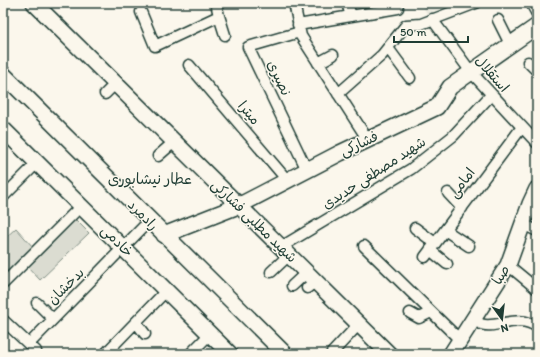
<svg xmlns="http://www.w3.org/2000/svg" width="540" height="357" viewBox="0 0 540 357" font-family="Itim,'Playpen Sans Arabic',sans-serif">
<rect width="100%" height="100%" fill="#fbf7ec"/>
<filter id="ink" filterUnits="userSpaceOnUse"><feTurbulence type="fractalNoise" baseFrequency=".025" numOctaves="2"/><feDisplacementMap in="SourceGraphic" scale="8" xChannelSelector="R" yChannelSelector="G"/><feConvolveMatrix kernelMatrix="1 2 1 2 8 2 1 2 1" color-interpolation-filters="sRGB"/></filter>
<g filter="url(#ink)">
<path fill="#eae9de" d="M 421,3 L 453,3 L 427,14 Z"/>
<path fill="#dbdcd1" stroke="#7d8c82" d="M 74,218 L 89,233 L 40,280 L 27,266 Z
M 16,228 L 33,247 L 3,276 L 3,240 Z"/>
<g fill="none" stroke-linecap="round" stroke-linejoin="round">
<defs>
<path id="street" d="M 294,3 L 301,36 L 368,140
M 347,3 L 351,16
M 531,3 L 537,14
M 141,12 L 155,46 L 219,16 L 216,3
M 219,16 L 225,35
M 432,19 L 471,72 L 537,143
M 498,20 L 510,44
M 298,25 L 398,8
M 300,32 L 248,47 L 307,170
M 388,48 L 410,78
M 528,62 L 537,71
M 318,63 L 333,55
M 189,65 L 287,180
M 105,94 L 115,84
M 338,94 L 382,55 L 406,25 L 421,24 L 476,3
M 158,156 L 174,142
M 448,193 L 462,208
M 3,197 L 37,163
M 523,224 L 537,231
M 415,228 L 435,243
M 445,230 L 469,246
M 364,246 L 460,340
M 281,247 L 411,169 L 453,136 L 491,95
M 430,250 L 447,264
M 425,257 L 522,127
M 508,265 L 537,289
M 271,272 L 289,255
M 3,284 L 81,206
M 292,286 L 307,272
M 307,288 L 316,281
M 37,303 L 53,319
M 410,313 L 419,318 L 431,312
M 474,318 C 476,320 479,323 481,324 C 494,330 519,313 537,327
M 3,320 L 36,351
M 136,322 L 145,334
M 29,344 L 149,221
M 105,354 L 166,291
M 190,354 L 210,334
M 331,354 L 359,324"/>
<path id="secondary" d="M 34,3 L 389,354
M 3,74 L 285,354
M 3,129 L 230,354
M 164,235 L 238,206 L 340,153 L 437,107 L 450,87 L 537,26
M 451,354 L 508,265 L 530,204 L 537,189"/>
</defs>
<use href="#street" stroke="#1f3d34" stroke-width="13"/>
<use href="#secondary" stroke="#1f3d34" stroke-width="18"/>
<use href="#street" stroke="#fbf7ec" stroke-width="10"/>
<use href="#secondary" stroke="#fbf7ec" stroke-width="15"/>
</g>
</g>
<g text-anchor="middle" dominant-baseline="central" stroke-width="3" stroke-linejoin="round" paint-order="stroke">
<g font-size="14" fill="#1f3d34" stroke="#fbf7ec">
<text transform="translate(492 74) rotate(49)">استقلال</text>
<text transform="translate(279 78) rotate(65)">نصیری</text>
<text transform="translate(249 113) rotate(50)">میترا</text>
<text transform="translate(359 144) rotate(-25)">فشارکی</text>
<text transform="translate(374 173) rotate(-33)">شهید مصطفی حدیدی</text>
<text transform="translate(462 183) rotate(-53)">امامی</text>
<text transform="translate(143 215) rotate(45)">رادمرد</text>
<text transform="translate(254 221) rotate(44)">شهید مطلبی فشارکی</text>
<text transform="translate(117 241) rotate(45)">خادمی</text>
<text transform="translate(501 275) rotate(-58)">صبا</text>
<text transform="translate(66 286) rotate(-45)">بدخشان</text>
</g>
<g font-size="15" fill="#1f3d34" stroke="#fbf7ec">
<text x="150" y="179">عطار نیشابوری</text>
</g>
</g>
<rect width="540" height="357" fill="none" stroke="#fbf7ec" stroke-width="16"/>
<rect x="8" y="8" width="524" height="341" fill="none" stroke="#1f3d34" stroke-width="1.5" filter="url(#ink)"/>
<g transform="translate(502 319) rotate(165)" stroke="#fbf7ec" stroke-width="3" paint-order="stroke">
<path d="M0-3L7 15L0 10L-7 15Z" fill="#1f3d34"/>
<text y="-6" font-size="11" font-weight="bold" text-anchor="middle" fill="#1f3d34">N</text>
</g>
<path d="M394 36v6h74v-6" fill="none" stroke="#1f3d34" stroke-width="2"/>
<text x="400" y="36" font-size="12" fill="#1f3d34" stroke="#fbf7ec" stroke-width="3" paint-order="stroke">50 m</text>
</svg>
